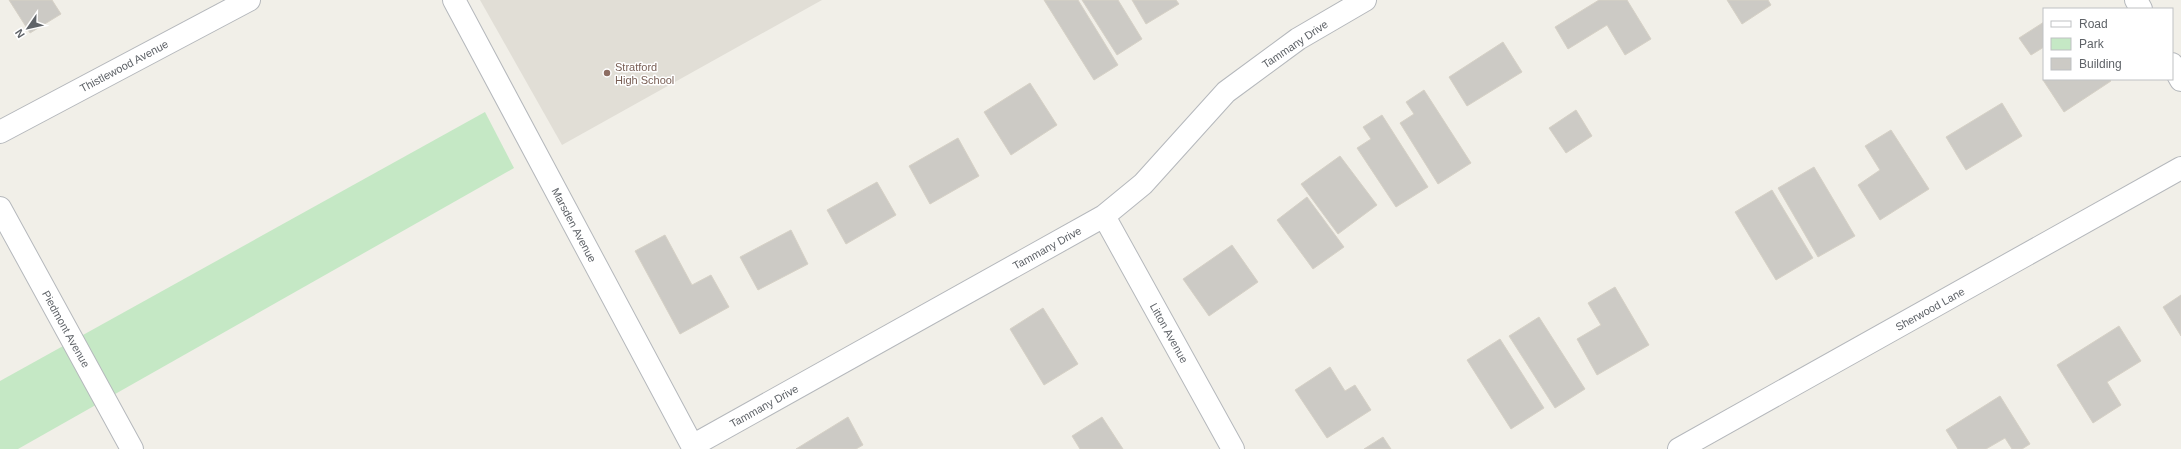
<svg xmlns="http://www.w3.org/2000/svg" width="2181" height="449" viewBox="0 0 2181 449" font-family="Helvetica,sans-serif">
<rect width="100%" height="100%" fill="#f1efe8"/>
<path fill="#e1ded6" d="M 480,0 L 822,0 L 562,145 Z"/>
<path fill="#c5e8c5" d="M 485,112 L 514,168 L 18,449 L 0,449 L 0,381 Z"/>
<path fill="#cccac5" stroke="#d6d1c6" d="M 9,0 L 52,0 L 61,14 L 30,33 Z
M 1044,0 L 1078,0 L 1118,65 L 1094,80 Z
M 1082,0 L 1118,0 L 1142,39 L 1117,55 Z
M 1132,0 L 1176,0 L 1179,4 L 1146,24 Z
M 1599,0 L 1627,0 L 1651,39 L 1625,55 L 1607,25 L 1568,49 L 1555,27 Z
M 1727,0 L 1768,0 L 1771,5 L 1742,24 Z
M 2044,22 L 2044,47 L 2031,55 L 2019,38 Z
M 1503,42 L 1522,72 L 1467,106 L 1449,77 Z
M 2044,79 L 2109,79 L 2111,81 L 2064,112 L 2043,80 Z
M 1030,83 L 1057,125 L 1011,155 L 984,112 Z
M 1424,90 L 1471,163 L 1438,184 L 1400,123 L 1414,114 L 1406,102 Z
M 2002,103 L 2022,136 L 1966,170 L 1946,137 Z
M 1576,110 L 1592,136 L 1566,153 L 1549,128 Z
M 1382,115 L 1428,187 L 1396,207 L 1357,148 L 1371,139 L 1363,127 Z
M 1891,130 L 1929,189 L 1880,220 L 1858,185 L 1880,170 L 1865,146 Z
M 958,138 L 979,176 L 930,204 L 909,166 Z
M 1340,156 L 1377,205 L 1338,234 L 1301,184 Z
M 1814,167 L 1855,236 L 1818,257 L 1778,188 Z
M 877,182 L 896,215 L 846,244 L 827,210 Z
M 1772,190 L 1813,258 L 1776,280 L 1735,212 Z
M 1307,197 L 1344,247 L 1313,269 L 1277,220 Z
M 791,230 L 808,264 L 758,290 L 740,257 Z
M 665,235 L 692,285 L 711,275 L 729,307 L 680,334 L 635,251 Z
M 1232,245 L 1258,282 L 1209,316 L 1183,279 Z
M 1615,287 L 1649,345 L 1597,375 L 1577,339 L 1601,325 L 1588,303 Z
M 2181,295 L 2181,336 L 2163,307 Z
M 1043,308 L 1078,364 L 1044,385 L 1010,329 Z
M 1539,317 L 1585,389 L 1555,408 L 1509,336 Z
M 2119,326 L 2141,361 L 2107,382 L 2121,405 L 2093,423 L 2057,365 Z
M 1500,339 L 1544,408 L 1511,429 L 1467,360 Z
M 1330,367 L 1345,391 L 1355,385 L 1371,410 L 1327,438 L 1295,390 Z
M 2000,396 L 2030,444 L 2022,449 L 2012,449 L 2005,438 L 1986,449 L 1958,449 L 1946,430 Z
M 848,417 L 863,445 L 856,449 L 796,449 Z
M 1102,417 L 1123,449 L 1080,449 L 1072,436 Z
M 1383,437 L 1391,449 L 1364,449 Z"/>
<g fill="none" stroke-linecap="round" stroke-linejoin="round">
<defs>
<path id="minor" d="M 454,0 L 694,449
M 2136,0 L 2141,9
M 2172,64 L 2181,80
M 0,132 L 249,0
M 0,208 L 132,449
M 1104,216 L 1233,449
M 692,446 L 1104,216 L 1143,184 L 1226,92 L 1298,39 L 1365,0
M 1679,449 L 2181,168"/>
</defs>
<use href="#minor" stroke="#b5b8bc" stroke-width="24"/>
<use href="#minor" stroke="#fff" stroke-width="22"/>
</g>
<circle fill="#8d6e63" stroke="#fff" stroke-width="1.5" cx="607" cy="73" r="4"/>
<g text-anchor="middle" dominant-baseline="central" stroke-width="3" stroke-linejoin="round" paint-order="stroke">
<g font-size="11" fill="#5f6368" stroke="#fff">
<text transform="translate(1295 44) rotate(-34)">Tammany Drive</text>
<text transform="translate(124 66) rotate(-28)">Thistlewood Avenue</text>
<text transform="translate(574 225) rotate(62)">Marsden Avenue</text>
<text transform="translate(1047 248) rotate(-29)">Tammany Drive</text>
<text transform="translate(1930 309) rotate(-29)">Sherwood Lane</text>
<text transform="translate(66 329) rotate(61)">Piedmont Avenue</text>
<text transform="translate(1169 333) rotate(61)">Litton Avenue</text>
<text transform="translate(764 406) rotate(-29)">Tammany Drive</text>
</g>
<g font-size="11" fill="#785e54" stroke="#fff" text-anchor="start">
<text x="615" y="67">Stratford<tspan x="615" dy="13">High School</tspan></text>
</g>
</g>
<rect x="2043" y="8" width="130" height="72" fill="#ffffff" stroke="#bfc1c3"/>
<rect x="2051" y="21" width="20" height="6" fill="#ffffff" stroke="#bfc1c3"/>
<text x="2079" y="28" font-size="12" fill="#5f6368">Road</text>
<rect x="2051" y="38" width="20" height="12" fill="#c5e8c5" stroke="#bfc1c3"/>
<text x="2079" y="48" font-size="12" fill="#5f6368">Park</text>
<rect x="2051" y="58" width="20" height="12" fill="#cccac5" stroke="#bfc1c3"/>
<text x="2079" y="68" font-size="12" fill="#5f6368">Building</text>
<g transform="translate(28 28) rotate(236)" stroke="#ffffff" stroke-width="3" paint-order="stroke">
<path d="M0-3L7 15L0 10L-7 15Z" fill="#5f6368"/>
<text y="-6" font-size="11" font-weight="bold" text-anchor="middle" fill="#5f6368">N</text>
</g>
</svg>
